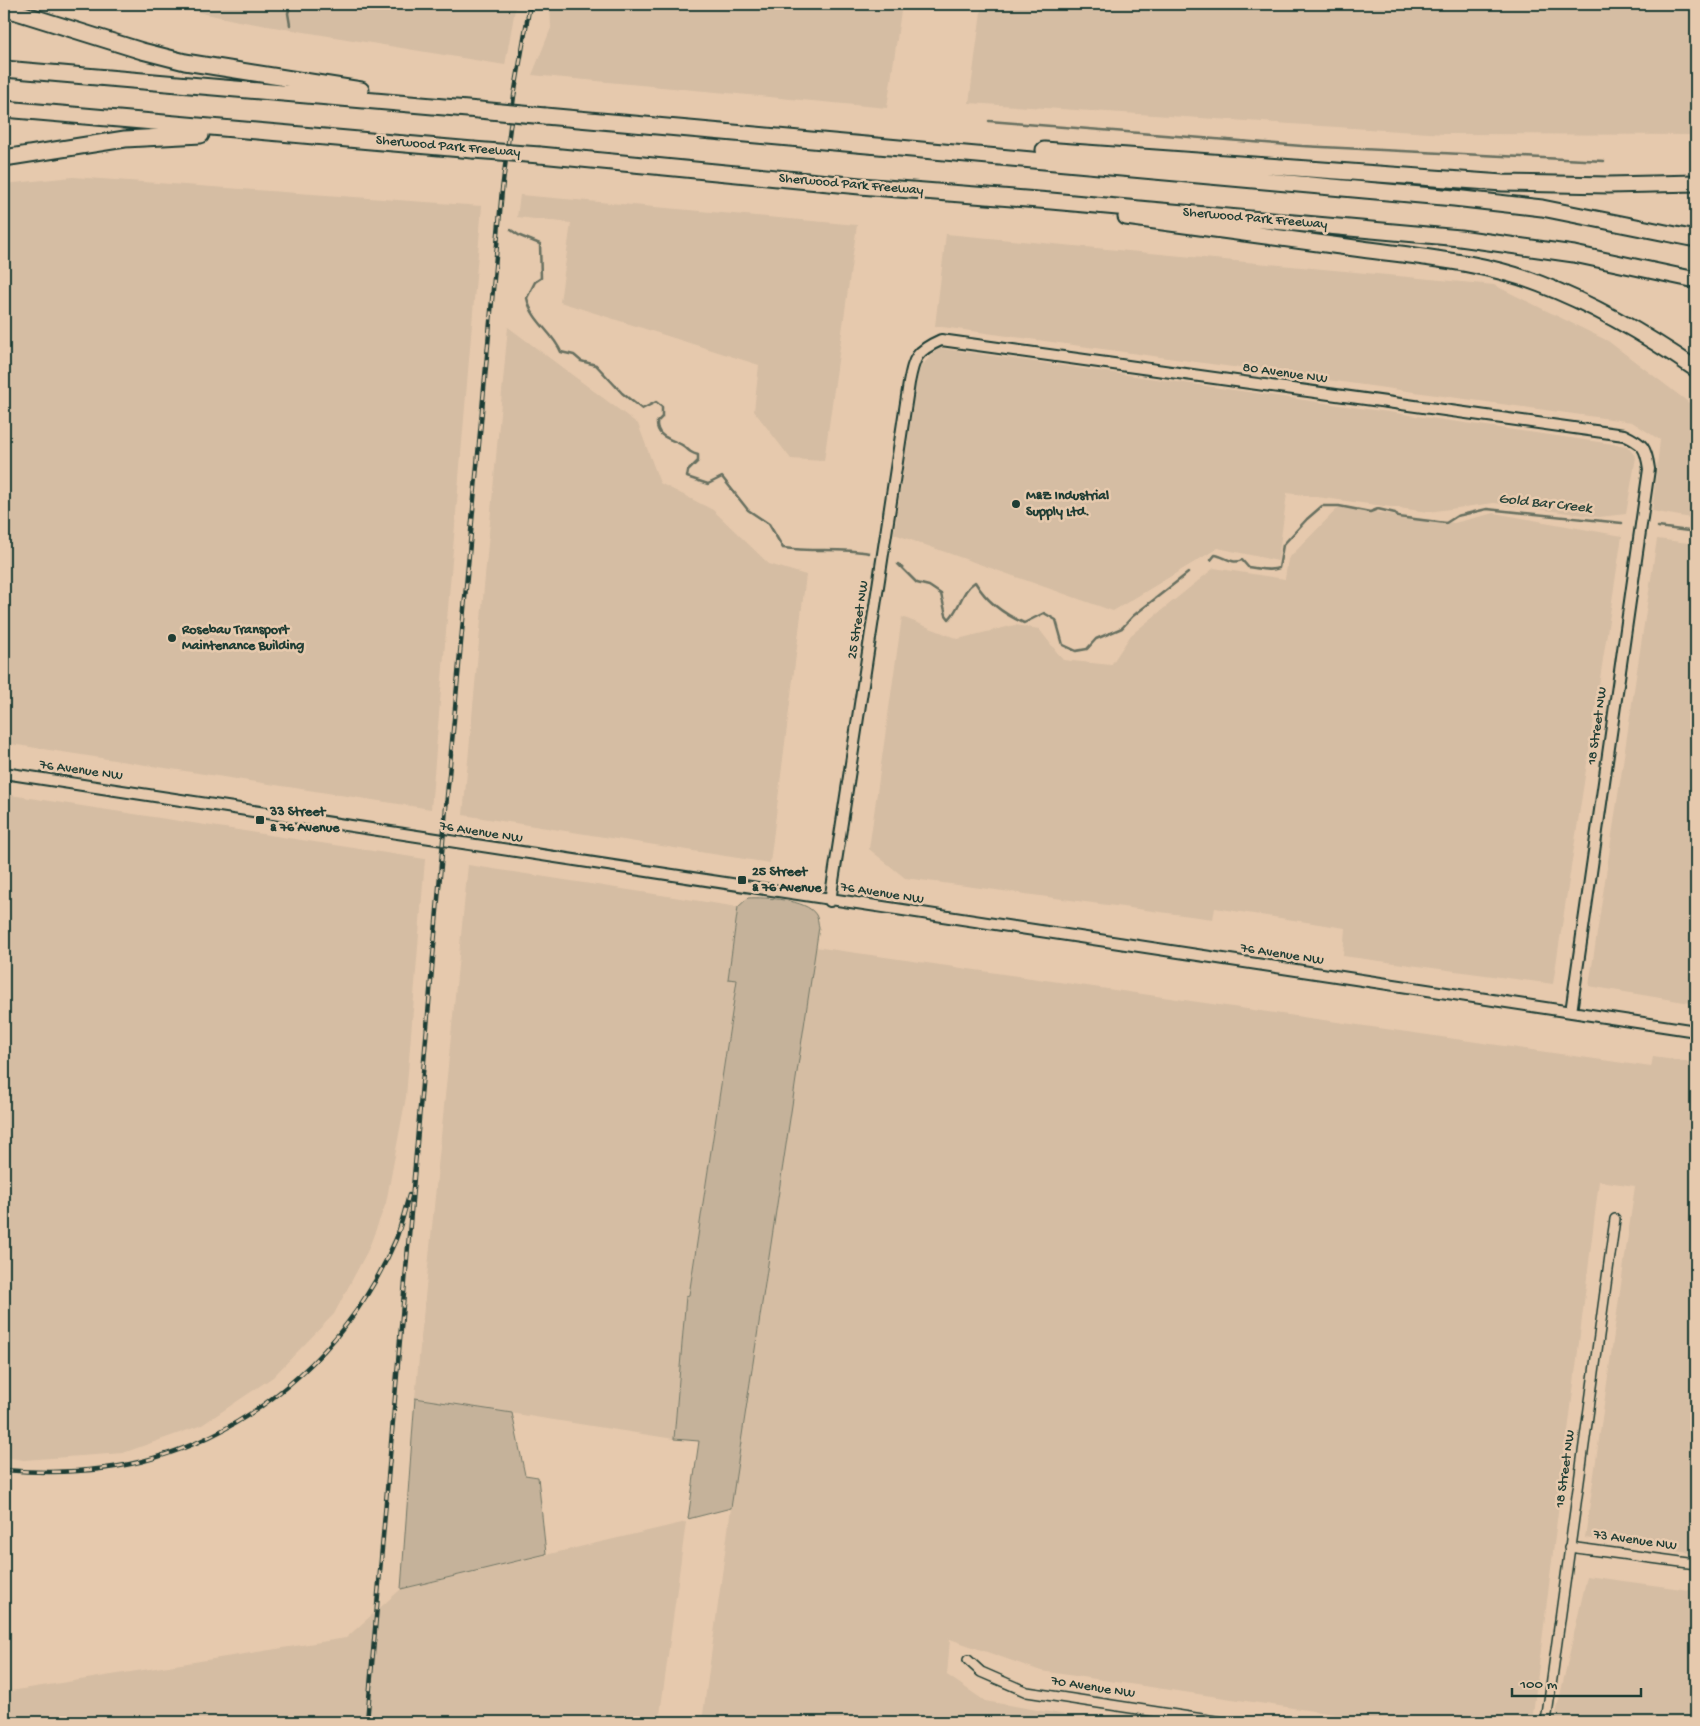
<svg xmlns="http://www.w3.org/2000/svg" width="1700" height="1726" viewBox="0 0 1700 1726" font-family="'Gochi Hand',sans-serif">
<rect width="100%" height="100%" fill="#e6c9ad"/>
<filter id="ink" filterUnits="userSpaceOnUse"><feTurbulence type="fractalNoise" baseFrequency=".02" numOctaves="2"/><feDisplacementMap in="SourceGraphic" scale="10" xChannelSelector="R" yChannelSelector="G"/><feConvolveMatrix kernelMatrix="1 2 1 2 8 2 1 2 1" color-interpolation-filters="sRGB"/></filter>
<g filter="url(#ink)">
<path fill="#d5bda3" d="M 162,4 L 516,4 L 505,65 L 238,21 Z
M 550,4 L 902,4 L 887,108 L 532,75 L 551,28 Z
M 982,4 L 1696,4 L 1696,135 L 1445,134 L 969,103 Z
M 73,177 L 482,206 L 431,809 L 4,743 L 4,184 Z
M 520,195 L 857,225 L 824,461 L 791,459 L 754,411 L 759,365 L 560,302 L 571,223 L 517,217 Z
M 946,234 L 1494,285 L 1608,341 L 1696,408 L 1696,519 L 1652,511 L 1660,440 L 1632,422 L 935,326 Z
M 508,327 L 638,424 L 660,483 L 713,510 L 769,564 L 806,575 L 770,863 L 463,815 Z
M 938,348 L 1627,446 L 1636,457 L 1626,514 L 1599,517 L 1494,503 L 1428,512 L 1287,493 L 1278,561 L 1218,548 L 1113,611 L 894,534 L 918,370 Z
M 1339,507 L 1454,523 L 1494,513 L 1622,536 L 1553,984 L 1343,956 L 1345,928 L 1215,908 L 1213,919 L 905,878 L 869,849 L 902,617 L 958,639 L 1015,625 L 1039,629 L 1063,660 L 1111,665 L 1131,635 L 1214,568 L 1285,579 L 1288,559 Z
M 1657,539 L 1696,544 L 1696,1004 L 1589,986 Z
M 4,794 L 425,859 L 406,1097 L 386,1203 L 368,1250 L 334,1314 L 273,1377 L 202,1425 L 123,1453 L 24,1460 L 4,1457 Z
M 468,865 L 738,907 L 729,979 L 737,980 L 689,1295 L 686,1296 L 674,1439 L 415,1398 Z
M 815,947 L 1651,1067 L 1653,1057 L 1696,1063 L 1696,1554 L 1585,1538 L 1635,1186 L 1599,1181 L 1532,1722 L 1388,1722 L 1041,1671 L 950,1639 L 947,1675 L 985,1701 L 1106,1722 L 702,1722 L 731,1508 Z
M 686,1522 L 659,1722 L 4,1722 L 4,1692 L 346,1638 L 401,1589 Z
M 1587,1576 L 1696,1591 L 1696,1722 L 1554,1722 Z"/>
<path fill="#c5b29a" stroke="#727867" d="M 748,898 C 764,897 807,899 816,915 C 818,918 818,924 819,927 L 731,1508 L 688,1519 L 699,1441 L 674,1439 L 686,1296 L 689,1295 L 737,980 L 728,979 L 738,907 Z
M 415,1398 L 512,1413 L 525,1475 L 538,1477 L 546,1554 L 401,1589 Z"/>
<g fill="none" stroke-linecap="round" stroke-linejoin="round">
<path stroke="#677060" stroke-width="2.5" d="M 290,25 L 288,13 L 291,4
M 989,121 L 1302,146 L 1604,161
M 511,230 L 520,236 L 540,244 L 541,278 L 535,282 L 527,298 C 532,322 552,331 561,352 L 574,355 L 581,361 L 596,365 L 622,393 L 642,409 L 656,402 L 662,407 L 662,417 L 657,422 C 656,440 676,439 685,447 C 689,451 691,453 698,455 L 698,461 L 688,471 L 687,477 L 708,484 L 722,477 L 748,510 L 769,524 L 783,548 C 812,552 841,548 869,553
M 1658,527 L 1696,532
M 1211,560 L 1215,555 C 1224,556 1232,565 1242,560 L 1248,567 C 1258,568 1269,572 1279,568 L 1283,545 L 1307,519 L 1322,506 L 1339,506 L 1370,512 L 1378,509 L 1395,513 L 1398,517 L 1446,523 L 1457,516 L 1487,509 L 1622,523
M 898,564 L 917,583 L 929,586 L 941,594 L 946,615 L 949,619 C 961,607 961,591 975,582 C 987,602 1003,614 1024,623 L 1044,613 L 1056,620 L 1063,645 L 1076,651 L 1087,649 L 1096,639 L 1122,628 L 1133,616 L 1188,573"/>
<defs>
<path id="minor" d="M 1569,1547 L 1696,1564
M 968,1660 L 981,1672 L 1027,1692 L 1222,1722
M 1546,1722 L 1615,1219"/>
<path id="tertiary" d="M 4,773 L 1696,1031
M 830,901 L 909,383 C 914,357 916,351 941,340 L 1624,435 C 1643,444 1646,447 1649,469 L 1571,1012"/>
<path id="motorway" d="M 4,8 L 142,51 L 185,62 L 361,90
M 4,69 L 479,110
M 4,109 L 473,150
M 545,116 L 1454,198 L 1542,208 L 1696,239
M 1044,150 L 1503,183 L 1609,185 L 1696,183
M 540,155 L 860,186 L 1051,201 L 1460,238 L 1574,254 L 1696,280
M 4,158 L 125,139 L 201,135
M 1126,217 C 1205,228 1283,238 1362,249 C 1422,257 1484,262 1540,284 C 1595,305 1648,336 1696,369"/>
</defs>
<use href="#minor" stroke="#1f3d34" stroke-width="12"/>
<use href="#tertiary" stroke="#1f3d34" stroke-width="14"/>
<use href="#motorway" stroke="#1f3d34" stroke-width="19"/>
<use href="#minor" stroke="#e6c9ad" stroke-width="9"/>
<use href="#tertiary" stroke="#e6c9ad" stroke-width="10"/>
<use href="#motorway" stroke="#e6c9ad" stroke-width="15"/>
<defs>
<path id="rail" d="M 4,1470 C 53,1474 107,1472 154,1458 C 262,1427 352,1343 396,1239 C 401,1225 405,1210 409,1195
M 367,1722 L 443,841 L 502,190 L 514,96 L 530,4"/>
</defs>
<use href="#rail" stroke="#1f3d34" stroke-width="4.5"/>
<use href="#rail" stroke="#e6c9ad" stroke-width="2.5" stroke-dasharray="8" stroke-linecap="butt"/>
<defs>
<path id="motorway-bridge" d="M 479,110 L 545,116
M 473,150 L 540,155"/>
</defs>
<use href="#motorway-bridge" stroke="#1f3d34" stroke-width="19" stroke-linecap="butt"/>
<use href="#motorway-bridge" stroke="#e6c9ad" stroke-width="15"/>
</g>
</g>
<g fill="#1f3d34" stroke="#e6c9ad" stroke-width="2">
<circle cx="1016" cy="504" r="5"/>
<circle cx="172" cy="638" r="5"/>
<rect x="255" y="815" width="10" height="10" rx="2.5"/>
<rect x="737" y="875" width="10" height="10" rx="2.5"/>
</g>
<g text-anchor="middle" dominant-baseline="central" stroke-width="5" stroke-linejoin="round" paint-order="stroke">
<g font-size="14" fill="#1f3d34" stroke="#e6c9ad">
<text transform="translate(448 147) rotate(5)">Sherwood Park Freeway</text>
<text transform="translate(851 185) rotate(5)">Sherwood Park Freeway</text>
<text transform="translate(1255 219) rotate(5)">Sherwood Park Freeway</text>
<text transform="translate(1285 374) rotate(8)">80 Avenue NW</text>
<text transform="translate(859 620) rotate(-81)">25 Street NW</text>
<text transform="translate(1598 726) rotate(-82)">18 Street NW</text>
<text transform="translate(81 771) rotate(8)">76 Avenue NW</text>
<text transform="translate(481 833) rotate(9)">76 Avenue NW</text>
<text transform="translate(882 894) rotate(9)">76 Avenue NW</text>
<text transform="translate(1282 955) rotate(9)">76 Avenue NW</text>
<text transform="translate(1566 1469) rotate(-82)">18 Street NW</text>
<text transform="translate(1635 1541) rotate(8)">73 Avenue NW</text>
<text transform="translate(1093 1688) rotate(9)">70 Avenue NW</text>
</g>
<g font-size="14" font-weight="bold" fill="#1f3d34" stroke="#e6c9ad" text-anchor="start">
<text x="1026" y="496">M&amp;Z Industrial<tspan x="1026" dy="16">Supply Ltd.</tspan></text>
<text x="182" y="630">Rosebau Transport<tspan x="182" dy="16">Maintenance Building</tspan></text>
<text x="270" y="812">33 Street<tspan x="270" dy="16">&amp; 76 Avenue</tspan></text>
<text x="752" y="872">25 Street<tspan x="752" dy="16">&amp; 76 Avenue</tspan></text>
</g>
<g font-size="15" font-style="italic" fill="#2b463b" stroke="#e6c9ad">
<text transform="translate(1545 504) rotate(6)">Gold Bar Creek</text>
</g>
</g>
<rect width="1700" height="1726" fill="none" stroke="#e6c9ad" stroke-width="20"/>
<rect x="10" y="10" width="1680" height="1706" fill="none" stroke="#1f3d34" stroke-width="2" filter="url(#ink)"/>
<path d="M1512 1688v8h129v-8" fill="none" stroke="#1f3d34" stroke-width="2.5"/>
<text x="1520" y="1688" font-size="15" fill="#1f3d34" stroke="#e6c9ad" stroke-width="4" paint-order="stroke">100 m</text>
</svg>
